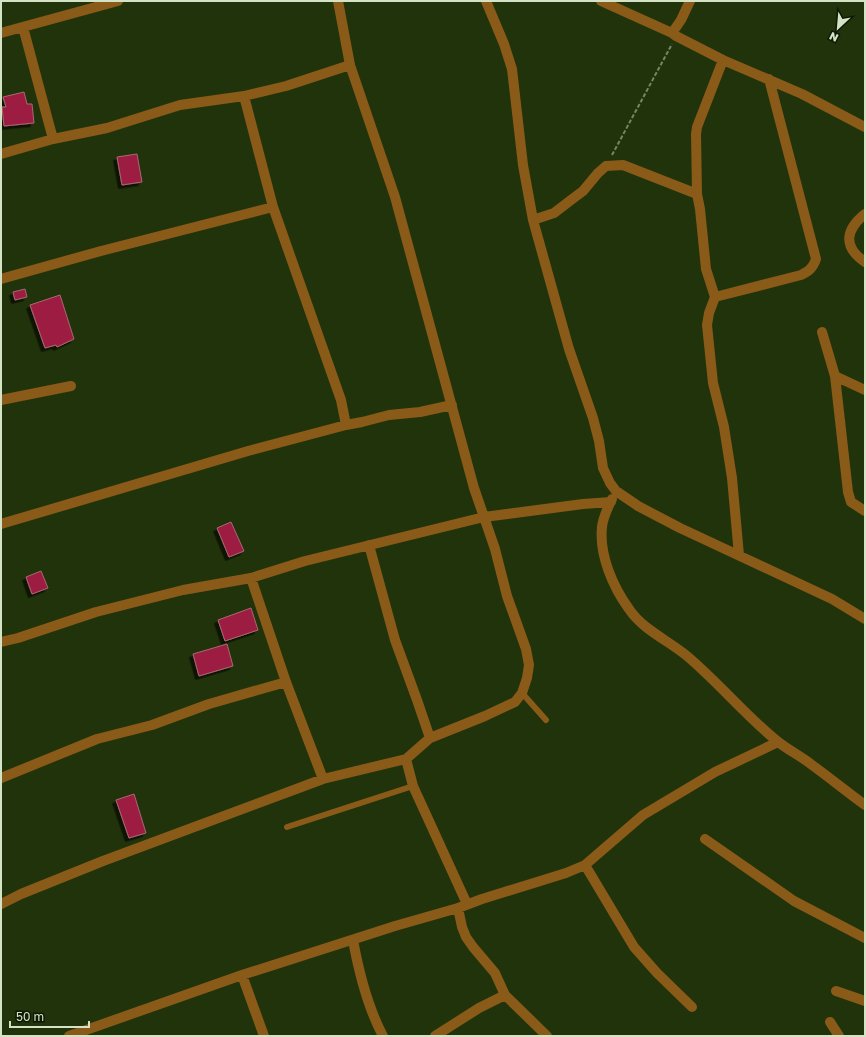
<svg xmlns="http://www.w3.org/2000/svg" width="866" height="1037" viewBox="0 0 866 1037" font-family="'Golos Text',sans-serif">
<defs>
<filter id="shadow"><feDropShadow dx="-3.5" dy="3.5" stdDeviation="0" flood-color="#0009"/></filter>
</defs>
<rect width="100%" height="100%" fill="#21330a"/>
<path fill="#9c1e43" stroke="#a96872" filter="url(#shadow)" d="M 24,92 L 27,104 L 32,104 L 34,123 L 4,126 L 2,107 L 6,107 L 3,97 Z
M 137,154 L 142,182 L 122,185 L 117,157 Z
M 25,289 L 27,297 L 15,300 L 13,292 Z
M 60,295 L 74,339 L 57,347 L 56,345 L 45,348 L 30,305 Z
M 231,522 L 244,551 L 229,557 L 217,528 Z
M 41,571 L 48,588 L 32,594 L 26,577 Z
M 251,608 L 258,630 L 225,641 L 218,620 Z
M 227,644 L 233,666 L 199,676 L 193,654 Z
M 134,794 L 146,833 L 129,838 L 116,800 Z"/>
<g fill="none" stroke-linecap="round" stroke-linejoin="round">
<path stroke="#768663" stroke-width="2" stroke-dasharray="4 2" stroke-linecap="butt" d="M 612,155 L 672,44"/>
<path stroke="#895a18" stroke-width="6" d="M 522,693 L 546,720
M 287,827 L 413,786"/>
<path stroke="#895a18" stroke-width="10" d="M 486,1 L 504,44 L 512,69 L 523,165 L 533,220 L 569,349 L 593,418 L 599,441 L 603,468 L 610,483 L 616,491 L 638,506 L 680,528 L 832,599 L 865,619
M 601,1 L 672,33
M 690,1 L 681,20 L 672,33 L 676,36 L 723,60 L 802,94 L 865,127
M 23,27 L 53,139
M 1,33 L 118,1
M 244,96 L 273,207 L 341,400 L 346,425 L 362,422 L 389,415 L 420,412 L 452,405
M 1,154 L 53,139 L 107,128 L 180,105 L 244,96 L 286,86 L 350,65
M 697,194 L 696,134 L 697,127 L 723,60
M 865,214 C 845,230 843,247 865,262
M 533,220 L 554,213 L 571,200 L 583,191 L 598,173 L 606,166 L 623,165 L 697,194 L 700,209 L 706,269 L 715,297 L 709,313 L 707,325 L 713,383 L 724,427 L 732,478 L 739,555
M 1,279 L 101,251 L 273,207
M 715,297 L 801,275 C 809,271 813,268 816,259 L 769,79
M 822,332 L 835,376 L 848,492 L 851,502 L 865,511
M 835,376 L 865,390
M 1,400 L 71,386
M 612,499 C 608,507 603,517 602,527 C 599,555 613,587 629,609 C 643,630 668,640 687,656 C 719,683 745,715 777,741 C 788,750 801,756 812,765 C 830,778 847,792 865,805
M 1,524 L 248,451 L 346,425
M 369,545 L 395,640 L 417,700 L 430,738
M 251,578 L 286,682 L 323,779
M 1,642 L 18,638 L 96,612 L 183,590 L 251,578 L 305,561 L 484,517 L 583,504 L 611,502
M 406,759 L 413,786 L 467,904
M 1,778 L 97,739 L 152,725 L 209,704 L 286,682
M 705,839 L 794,901 L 865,938
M 585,865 L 634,947 L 657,973 L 692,1007
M 1,904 L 21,894 L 103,861 L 323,779 L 406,759 L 430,738 L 485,716 L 515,702 L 522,693 L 527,678 L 529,665 L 526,649 L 507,596 L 495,549 L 474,488 L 395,197 L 350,65 L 338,1
M 458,908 L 462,927 L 466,937 L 473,947 L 495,973 L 505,995 L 547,1036
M 353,940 C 359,973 367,1006 383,1036
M 242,975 L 264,1036
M 836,991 L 865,1001
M 830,1022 L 839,1036
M 69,1036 L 242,975 L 395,926 L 458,908 L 482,899 L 566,873 L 585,865 L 643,815 L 715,772 L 778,742
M 435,1036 L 479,1008 L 505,995"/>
</g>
<rect width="866" height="1037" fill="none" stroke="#d4e3c6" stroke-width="4"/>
<g transform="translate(838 28) rotate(206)" stroke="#0e1904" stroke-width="3" paint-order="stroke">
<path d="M0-3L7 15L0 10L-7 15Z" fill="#d4e3c6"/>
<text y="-6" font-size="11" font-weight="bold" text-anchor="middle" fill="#d4e3c6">N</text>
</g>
<path d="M10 1021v6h79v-6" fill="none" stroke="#d4e3c6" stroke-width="2"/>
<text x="16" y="1021" font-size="12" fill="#d4e3c6" stroke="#0e1904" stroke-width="3" paint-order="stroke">50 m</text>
</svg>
